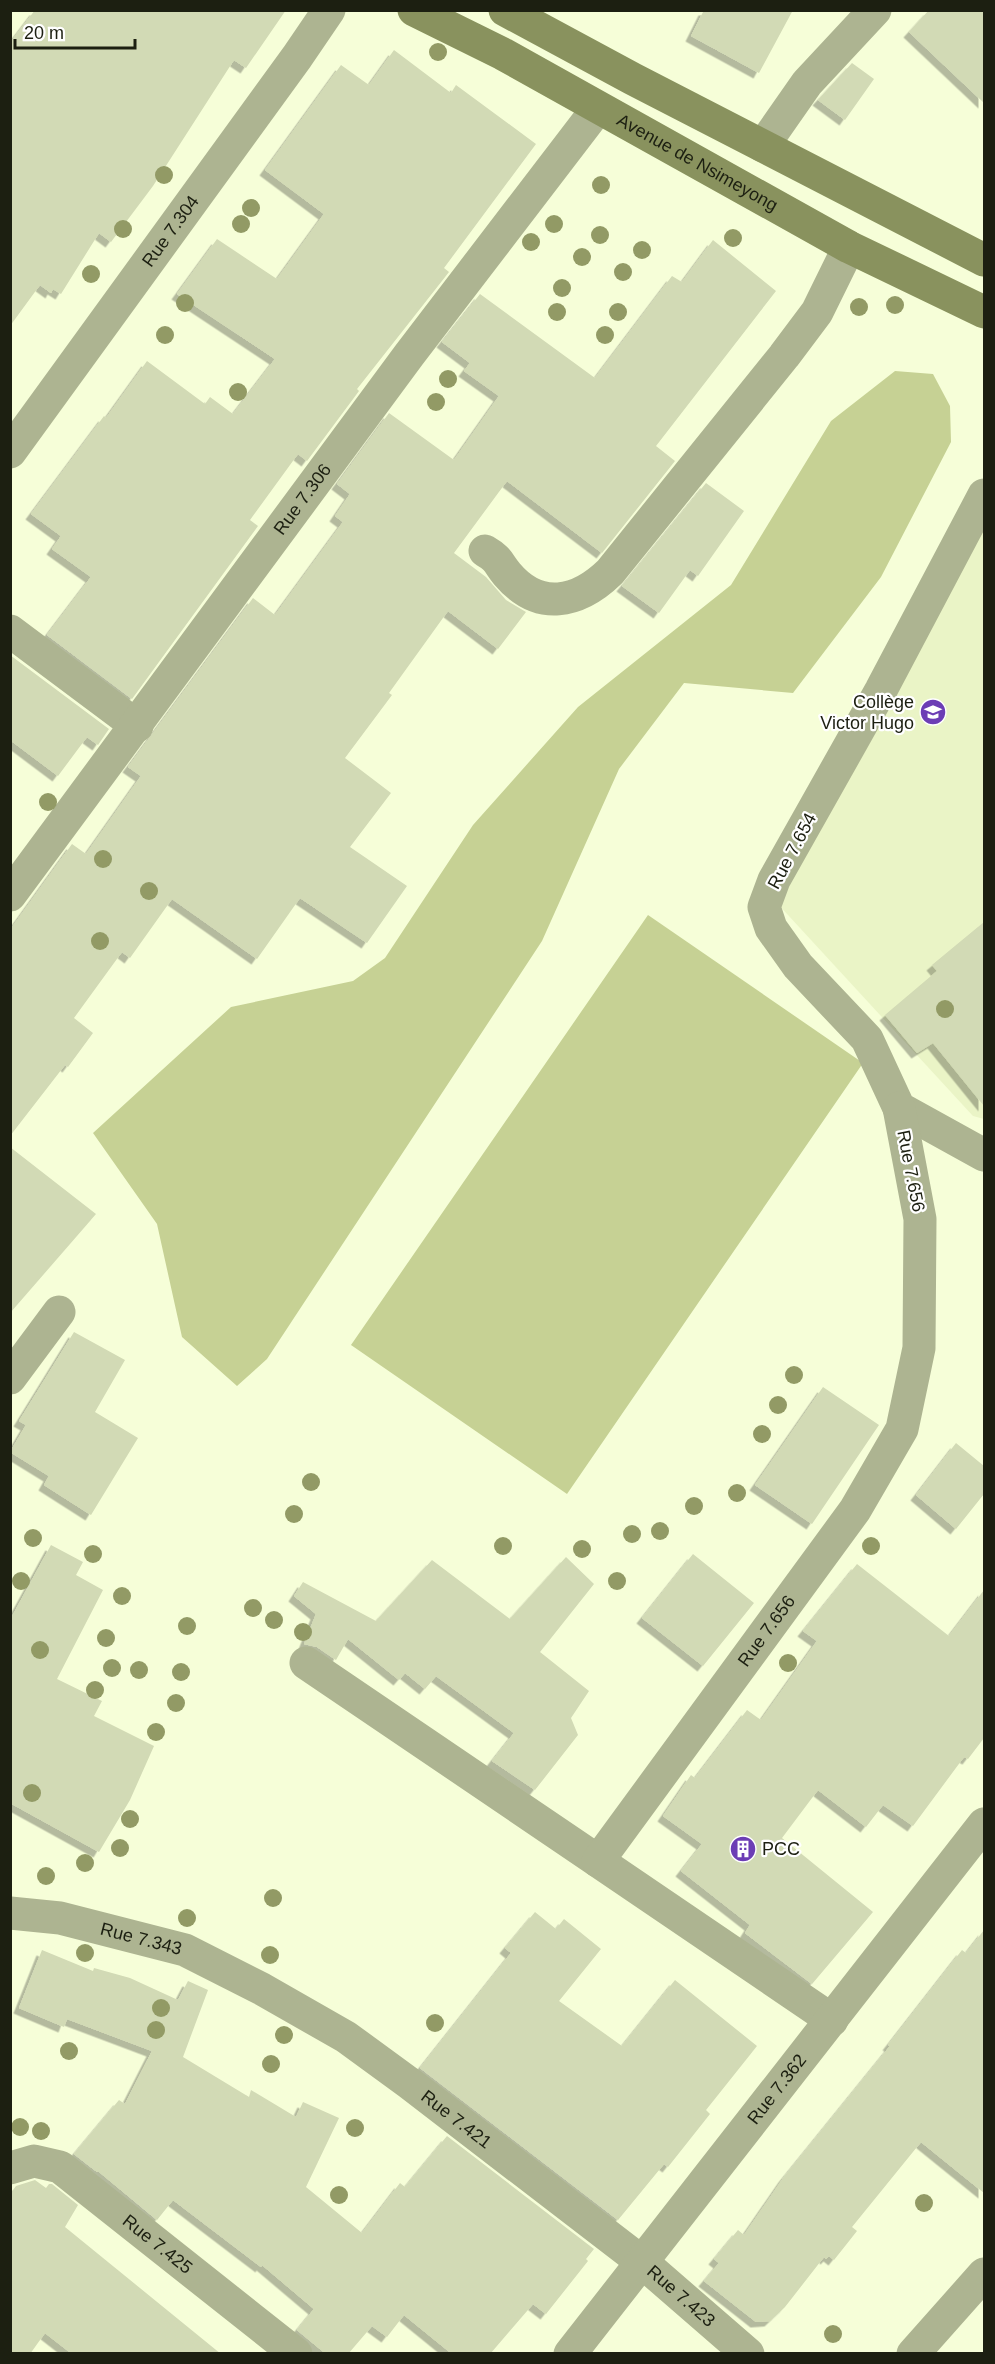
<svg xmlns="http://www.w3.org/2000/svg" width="995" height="2364" viewBox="0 0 995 2364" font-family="Arial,sans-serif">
<defs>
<filter id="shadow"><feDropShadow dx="-5.5" dy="5.5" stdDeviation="0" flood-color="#0004"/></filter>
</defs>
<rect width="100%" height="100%" fill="#f6fed8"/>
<path fill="#eaf4c6" d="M 984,522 L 984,1119 L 973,1116 L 777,903 Z"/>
<path fill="#c6d194" d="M 895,371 L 933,374 L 950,406 L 951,442 L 881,577 L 793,693 L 684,683 L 619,769 L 542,941 L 267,1359 L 237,1386 L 182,1337 L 157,1224 L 93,1133 L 231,1007 L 353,981 L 385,958 L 473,825 L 578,707 L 731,585 L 831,421 Z
M 648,915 L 863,1063 L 567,1494 L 351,1345 Z"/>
<path fill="#d2dab5" filter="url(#shadow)" d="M 35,10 L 286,10 L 246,68 L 234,60 L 153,186 L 111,242 L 99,233 L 61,294 L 53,289 L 51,293 L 40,285 L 10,326 L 10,43 Z
M 704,10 L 793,10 L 759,73 L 691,36 Z
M 929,10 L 984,10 L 984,103 L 909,32 Z
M 394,50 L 451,93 L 456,85 L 536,144 L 444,268 L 449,272 L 357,389 L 359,391 L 307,461 L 298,454 L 250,520 L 258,526 L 132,699 L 47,635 L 91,577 L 52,549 L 61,536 L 31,514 L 104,416 L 106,418 L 147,361 L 205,404 L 210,397 L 233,414 L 275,359 L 177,294 L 217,239 L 277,279 L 324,214 L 265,170 L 341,65 L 369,85 Z
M 852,63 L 874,79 L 845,120 L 818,100 Z
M 713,240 L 776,291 L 656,446 L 675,461 L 602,553 L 507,481 L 454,553 L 486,577 L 506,600 L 526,612 L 498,649 L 448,611 L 389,693 L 392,695 L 345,758 L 391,793 L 350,847 L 407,886 L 367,943 L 300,898 L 257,959 L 172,899 L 130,958 L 122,952 L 74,1018 L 93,1033 L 68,1067 L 65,1065 L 10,1136 L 10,930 L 72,844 L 86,854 L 141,776 L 128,767 L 253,598 L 275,615 L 343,522 L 335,516 L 350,494 L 337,484 L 389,413 L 454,460 L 499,396 L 464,371 L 470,363 L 442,342 L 480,294 L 595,378 L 672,276 L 682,282 Z
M 706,483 L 744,511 L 698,576 L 690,570 L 659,613 L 622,586 Z
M 10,655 L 109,729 L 98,745 L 87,737 L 58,776 L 10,740 Z
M 984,922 L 984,1106 L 933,1043 L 917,1053 L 885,1015 L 937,971 L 932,965 Z
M 10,1147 L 96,1214 L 10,1313 Z
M 74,1332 L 125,1360 L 95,1412 L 138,1438 L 91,1515 L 44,1485 L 49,1476 L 10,1452 L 26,1425 L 19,1421 Z
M 823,1387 L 879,1425 L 812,1524 L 755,1485 Z
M 956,1443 L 984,1466 L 984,1494 L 956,1529 L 916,1495 Z
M 51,1545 L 83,1562 L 76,1575 L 103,1590 L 57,1679 L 102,1701 L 94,1716 L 154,1746 L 130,1800 L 99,1852 L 10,1803 L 10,1620 Z
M 693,1554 L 754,1603 L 703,1666 L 642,1618 Z
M 566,1557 L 594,1584 L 540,1652 L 589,1691 L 571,1718 L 578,1735 L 535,1790 L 492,1761 L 514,1733 L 436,1676 L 425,1689 L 405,1673 L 399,1680 L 348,1639 L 336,1660 L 317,1647 L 304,1644 L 316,1614 L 294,1596 L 303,1582 L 376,1621 L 432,1560 L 510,1619 Z
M 857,1564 L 949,1636 L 984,1590 L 984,1738 L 968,1759 L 964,1757 L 913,1826 L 883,1805 L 866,1827 L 818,1790 L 782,1838 L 873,1912 L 812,1984 L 745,1933 L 750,1925 L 681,1871 L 702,1844 L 663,1816 L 691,1775 L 695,1778 L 747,1710 L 761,1720 L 817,1641 L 803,1631 Z
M 535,1912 L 556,1929 L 564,1919 L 601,1949 L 559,2001 L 622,2046 L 675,1980 L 757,2046 L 706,2110 L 710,2114 L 668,2167 L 664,2164 L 618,2220 L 420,2068 L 511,1953 L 505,1948 Z
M 984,1930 L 984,2193 L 921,2142 L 852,2227 L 857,2231 L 834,2260 L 829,2256 L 826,2259 L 824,2257 L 785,2307 L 770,2321 L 756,2322 L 704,2281 L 719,2263 L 714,2259 L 738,2230 L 744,2235 L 784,2177 L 890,2046 L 888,2045 L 962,1950 L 966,1953 Z
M 42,1950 L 93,1971 L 94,1968 L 130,1978 L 178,2000 L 188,1981 L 208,1990 L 183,2057 L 249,2097 L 251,2090 L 296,2117 L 303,2102 L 339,2118 L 306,2187 L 362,2233 L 400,2183 L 405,2187 L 447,2136 L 594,2249 L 586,2259 L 588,2261 L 546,2314 L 533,2304 L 490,2354 L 452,2354 L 404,2315 L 387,2337 L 372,2326 L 348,2354 L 326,2354 L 297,2330 L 314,2309 L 262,2265 L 261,2267 L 173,2200 L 157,2220 L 98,2171 L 97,2172 L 74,2154 L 119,2100 L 125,2104 L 152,2051 L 67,2019 L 64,2027 L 19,2008 Z
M 35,2180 L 46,2188 L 49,2184 L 52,2184 L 78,2205 L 65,2227 L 221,2354 L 72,2354 L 45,2333 L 30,2354 L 10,2354 L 10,2194 L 16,2186 Z"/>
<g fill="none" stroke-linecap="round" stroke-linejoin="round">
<g stroke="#adb491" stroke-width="33">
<path d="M 763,146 L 807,83 L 875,10"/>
<path id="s1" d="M 10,452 L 297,57 L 329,10"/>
<path d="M 984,495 L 881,690 L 774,880 L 764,907 L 771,928 L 798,966 L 867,1039 L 899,1108 L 984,1155"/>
<path d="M 485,551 C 499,559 498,563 507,574 C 539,612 578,603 610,572 L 784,356 L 817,312 L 849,247"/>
<path d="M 10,631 L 137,726"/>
<path id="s2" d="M 10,895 L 409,355 L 598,108"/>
<path d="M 10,1378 L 59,1312"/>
<path d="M 306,1663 L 598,1861"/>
<path id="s3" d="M 10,1913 L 60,1918 L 185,1950 L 262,1989 L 346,2037 L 409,2083 L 642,2262 L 748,2354"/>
<path id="s4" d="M 832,2020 L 598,1861 L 855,1510 L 902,1429 L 919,1348 L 920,1219 L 899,1108"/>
<path id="s5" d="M 10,2168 L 34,2161 L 60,2167 L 296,2354"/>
<path id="s6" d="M 570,2354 L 984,1824"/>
<path d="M 913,2354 L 984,2274"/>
</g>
<g stroke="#89925e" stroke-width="33">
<path id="s7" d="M 414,10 L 503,54 L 849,247 L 984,312"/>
<path d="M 505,10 L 633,79 L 984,260"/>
</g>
</g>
<g fill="#929a65">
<circle cx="438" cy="52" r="9"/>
<circle cx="164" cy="175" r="9"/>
<circle cx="601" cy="185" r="9"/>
<circle cx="251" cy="208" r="9"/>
<circle cx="241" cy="224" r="9"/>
<circle cx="554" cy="224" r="9"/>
<circle cx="123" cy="229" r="9"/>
<circle cx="600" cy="235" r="9"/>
<circle cx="733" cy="238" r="9"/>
<circle cx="531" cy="242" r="9"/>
<circle cx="642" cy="250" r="9"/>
<circle cx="582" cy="257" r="9"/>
<circle cx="623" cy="272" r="9"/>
<circle cx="91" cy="274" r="9"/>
<circle cx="562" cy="288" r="9"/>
<circle cx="185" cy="303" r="9"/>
<circle cx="895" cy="305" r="9"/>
<circle cx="859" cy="307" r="9"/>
<circle cx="557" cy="312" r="9"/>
<circle cx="618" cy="312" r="9"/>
<circle cx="165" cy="335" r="9"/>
<circle cx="605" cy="335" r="9"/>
<circle cx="448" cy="379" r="9"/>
<circle cx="238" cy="392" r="9"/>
<circle cx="436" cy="402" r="9"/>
<circle cx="48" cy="802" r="9"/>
<circle cx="103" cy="859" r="9"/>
<circle cx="149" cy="891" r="9"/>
<circle cx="100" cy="941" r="9"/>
<circle cx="945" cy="1009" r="9"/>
<circle cx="794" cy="1375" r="9"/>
<circle cx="778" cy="1405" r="9"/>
<circle cx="762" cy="1434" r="9"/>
<circle cx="311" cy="1482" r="9"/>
<circle cx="737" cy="1493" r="9"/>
<circle cx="694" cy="1506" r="9"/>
<circle cx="294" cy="1514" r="9"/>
<circle cx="660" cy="1531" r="9"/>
<circle cx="632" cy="1534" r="9"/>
<circle cx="33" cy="1538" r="9"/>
<circle cx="503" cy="1546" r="9"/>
<circle cx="871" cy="1546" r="9"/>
<circle cx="582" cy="1549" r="9"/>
<circle cx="93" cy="1554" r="9"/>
<circle cx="21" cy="1581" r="9"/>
<circle cx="617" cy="1581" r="9"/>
<circle cx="122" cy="1596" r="9"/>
<circle cx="253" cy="1608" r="9"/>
<circle cx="274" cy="1620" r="9"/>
<circle cx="187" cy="1626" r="9"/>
<circle cx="303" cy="1632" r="9"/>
<circle cx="106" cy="1638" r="9"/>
<circle cx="40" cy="1650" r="9"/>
<circle cx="788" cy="1663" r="9"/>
<circle cx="112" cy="1668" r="9"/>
<circle cx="139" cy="1670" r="9"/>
<circle cx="181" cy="1672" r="9"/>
<circle cx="95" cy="1690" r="9"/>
<circle cx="176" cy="1703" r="9"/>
<circle cx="156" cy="1732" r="9"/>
<circle cx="32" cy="1793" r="9"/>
<circle cx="130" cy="1819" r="9"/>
<circle cx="120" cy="1848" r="9"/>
<circle cx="85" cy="1863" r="9"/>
<circle cx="46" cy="1876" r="9"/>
<circle cx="273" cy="1898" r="9"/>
<circle cx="187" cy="1918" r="9"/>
<circle cx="85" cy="1953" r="9"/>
<circle cx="270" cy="1955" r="9"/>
<circle cx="161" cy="2008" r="9"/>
<circle cx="435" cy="2023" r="9"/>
<circle cx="156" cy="2030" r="9"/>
<circle cx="284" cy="2035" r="9"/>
<circle cx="69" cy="2051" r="9"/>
<circle cx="271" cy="2064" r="9"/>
<circle cx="20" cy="2127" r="9"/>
<circle cx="355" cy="2128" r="9"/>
<circle cx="41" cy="2131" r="9"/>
<circle cx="339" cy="2195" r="9"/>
<circle cx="924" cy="2203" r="9"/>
<circle cx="833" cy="2334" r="9"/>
</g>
<defs>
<symbol id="school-disc" viewBox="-11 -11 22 22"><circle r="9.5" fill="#6c3db5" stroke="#fff"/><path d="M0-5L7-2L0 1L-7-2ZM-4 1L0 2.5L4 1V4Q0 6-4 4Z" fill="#fff"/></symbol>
<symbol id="building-disc" viewBox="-11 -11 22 22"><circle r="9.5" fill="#6c3db5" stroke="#fff"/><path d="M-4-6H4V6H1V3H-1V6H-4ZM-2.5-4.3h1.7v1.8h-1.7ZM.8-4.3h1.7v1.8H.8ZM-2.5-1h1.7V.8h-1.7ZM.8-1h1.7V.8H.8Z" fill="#fff"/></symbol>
</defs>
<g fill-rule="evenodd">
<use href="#school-disc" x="918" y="697" width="30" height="30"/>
<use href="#building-disc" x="728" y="1834" width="30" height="30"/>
</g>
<g text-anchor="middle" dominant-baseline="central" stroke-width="4.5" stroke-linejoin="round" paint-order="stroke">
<g font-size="18" fill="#1c1f11" stroke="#fff">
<text stroke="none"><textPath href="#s7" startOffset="322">Avenue de Nsimeyong</textPath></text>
<text stroke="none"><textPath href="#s1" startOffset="273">Rue 7.304</textPath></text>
<text stroke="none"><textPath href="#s2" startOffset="492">Rue 7.306</textPath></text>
<text transform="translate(792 851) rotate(-62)">Rue 7.654</text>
<text transform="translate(911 1171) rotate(79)">Rue 7.656</text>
<text stroke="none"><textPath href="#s4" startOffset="568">Rue 7.656</textPath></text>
<text stroke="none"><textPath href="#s3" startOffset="134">Rue 7.343</textPath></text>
<text stroke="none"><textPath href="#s6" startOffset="336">Rue 7.362</textPath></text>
<text stroke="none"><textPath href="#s3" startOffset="500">Rue 7.421</textPath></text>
<text stroke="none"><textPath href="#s5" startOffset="176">Rue 7.425</textPath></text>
<text stroke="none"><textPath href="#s3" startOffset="786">Rue 7.423</textPath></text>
</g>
<g font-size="18" fill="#1c1f11" stroke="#fff" text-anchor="end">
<text x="914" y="702">Collège<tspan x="914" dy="21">Victor Hugo</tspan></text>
<text x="762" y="1849" text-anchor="start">PCC</text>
</g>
</g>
<rect width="995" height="2364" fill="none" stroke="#1c1f11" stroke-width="24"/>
<path d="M15 39v9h120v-9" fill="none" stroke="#1c1f11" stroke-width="3"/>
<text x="24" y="39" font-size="18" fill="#1c1f11" stroke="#ffffff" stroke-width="4.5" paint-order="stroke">20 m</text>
</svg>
